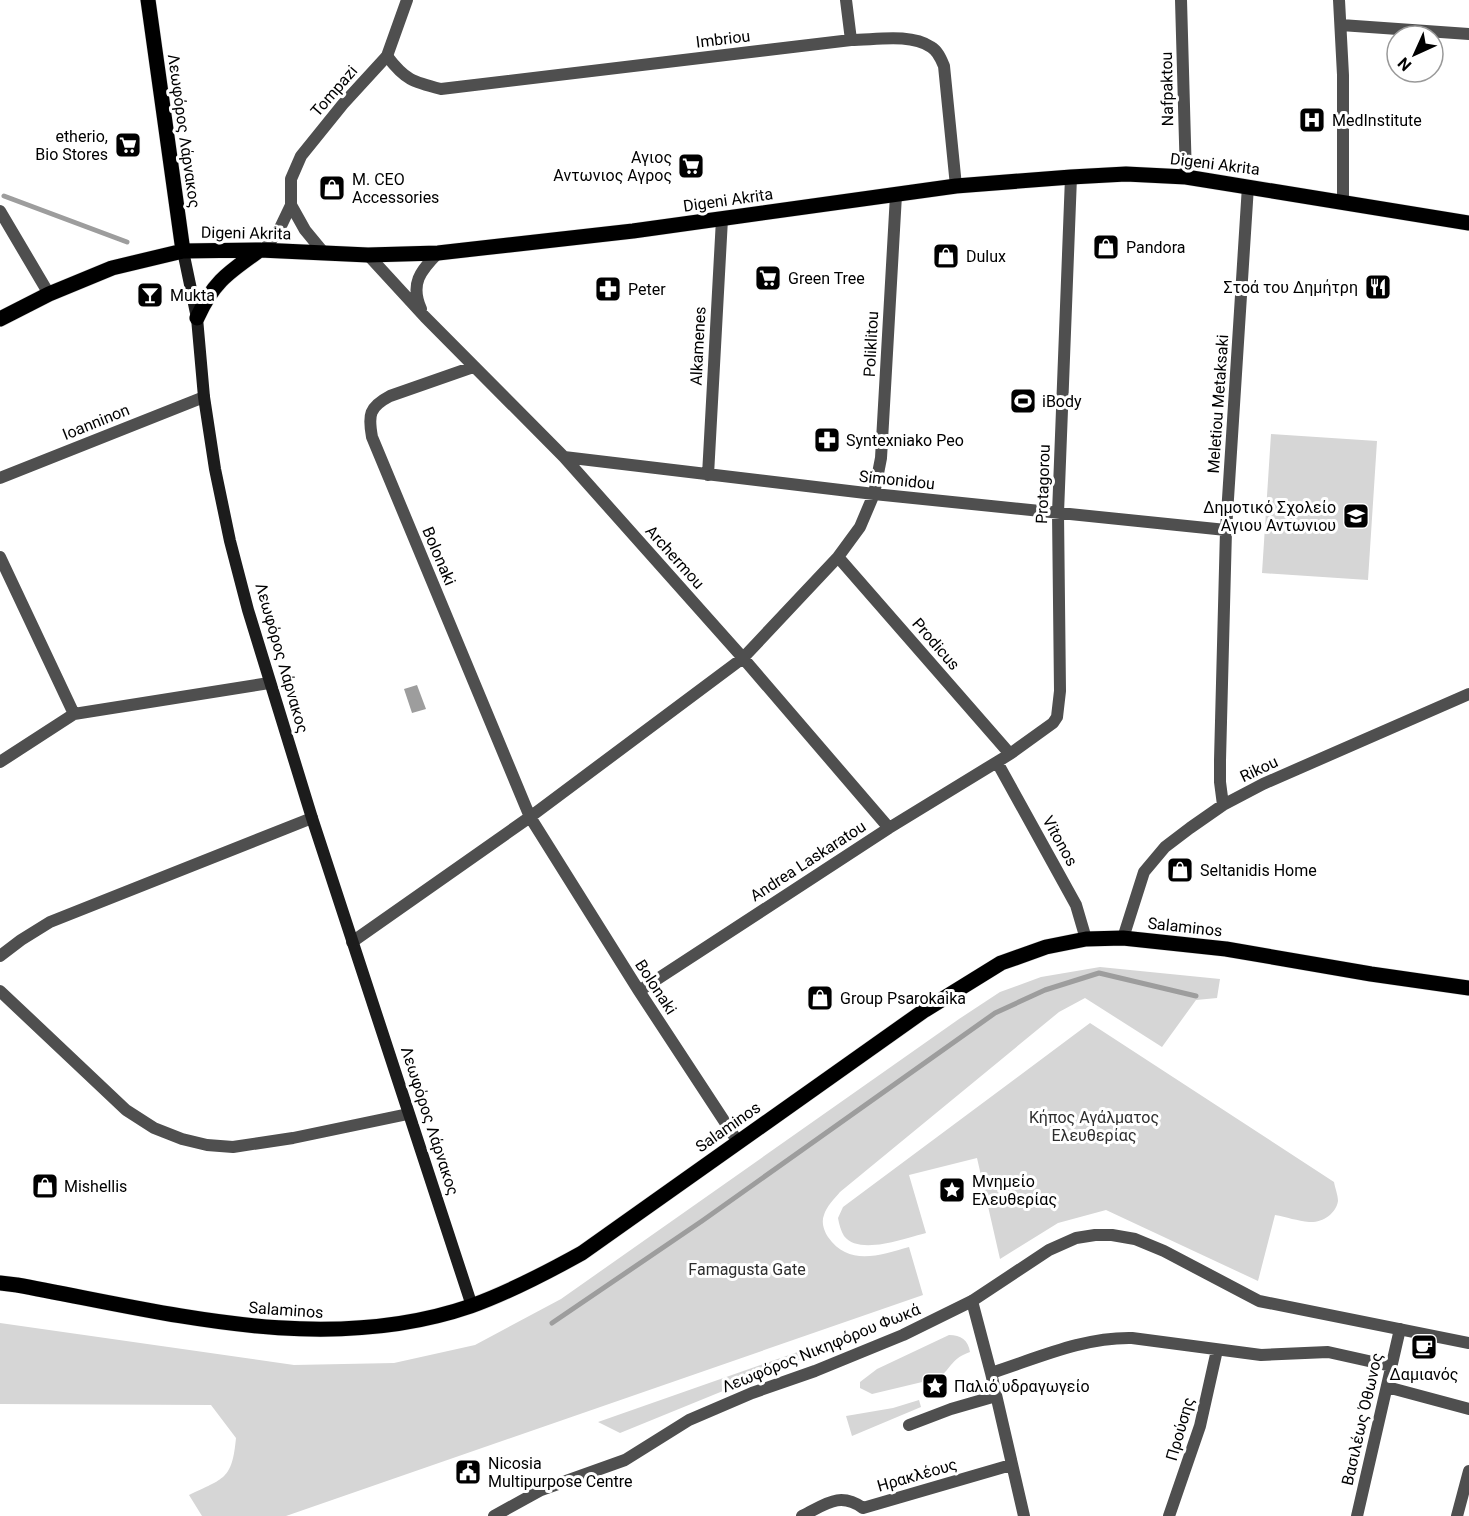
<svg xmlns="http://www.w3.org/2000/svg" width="1469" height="1516" viewBox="0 0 1469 1516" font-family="Roboto,sans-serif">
<rect width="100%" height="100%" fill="#fff"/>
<path fill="#d6d6d6" d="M 1271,434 L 1377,441 L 1368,580 L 1262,573 Z
M 1100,967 L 1220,979 L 1217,998 L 1196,1000 L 1162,1047 L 1085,998 L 1059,1012 L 840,1192 C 835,1198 826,1207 824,1215 C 821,1222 824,1231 828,1237 C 849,1267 880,1255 909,1247 L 923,1295 L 286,1516 L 202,1516 L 189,1495 C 224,1478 232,1480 236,1438 L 211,1405 L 0,1404 L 0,1323 L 294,1365 L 394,1363 L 475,1345 L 561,1299 L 959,1019 L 1000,992 L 1041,977 Z
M 1090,1023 L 1334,1182 C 1335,1188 1338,1195 1338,1201 C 1336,1214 1322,1223 1309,1222 C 1298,1221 1286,1217 1275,1215 L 1258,1281 L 1106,1210 L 1058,1223 L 1000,1259 L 977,1158 L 909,1175 L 926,1233 C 906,1238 859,1256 844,1236 C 841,1231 839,1224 838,1218 L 843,1207 Z
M 949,1335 C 961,1335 968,1340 970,1352 C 952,1358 952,1367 939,1378 L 872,1394 L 860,1388 L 860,1382 L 877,1369 Z
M 812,1347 L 816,1353 L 620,1433 L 598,1422 Z
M 919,1400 L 921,1407 L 852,1436 L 846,1416 L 893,1408 Z"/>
<path fill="#9d9d9d" d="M 417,685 L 426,709 L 412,713 L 404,689 Z"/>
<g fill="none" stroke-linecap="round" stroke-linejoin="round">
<path stroke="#9d9d9d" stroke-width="5" d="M 4,196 L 127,242
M 552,1323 L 702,1221 L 995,1013 L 1045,990 L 1099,973 L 1196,996"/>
<defs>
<path id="primary" d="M 148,0 L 183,251
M 197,318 C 214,281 228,273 260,250
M 0,319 L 49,294 L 112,268 L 183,251 L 260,250 L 368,255 L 438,253 L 633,231 L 956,186 L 1071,177 L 1126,174 L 1186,177 L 1469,223
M 0,1283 L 17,1285 C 166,1312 323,1357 471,1306 C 510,1292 546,1273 582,1253 L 925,1010 L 1001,963 L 1046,947 L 1086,939 L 1123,938 L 1226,949 L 1371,974 L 1469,988"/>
</defs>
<use href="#primary" stroke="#dbdbdb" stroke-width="16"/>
<path stroke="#4f4f4f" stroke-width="12" d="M 846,0 L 851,40
M 1181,0 L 1186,177
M 1339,0 L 1343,75 L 1343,203
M 1341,25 L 1469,34
M 387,56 C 405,80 413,82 441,89 L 851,40 C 875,40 910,33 931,47 C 938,51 941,59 944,66 L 956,186
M 0,211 L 49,294
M 368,255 L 425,317 L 564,457 L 743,658 L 889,828
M 421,309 C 410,284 420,271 438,253
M 473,367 L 390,396 C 369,407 368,415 372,437 L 530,817 L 639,991 L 738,1142
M 564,457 L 874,494 L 1226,530
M 708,475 L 722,219
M 0,478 L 204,397
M 0,557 L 74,714
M 838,557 L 1010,754
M 0,762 L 74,714 L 269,683
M 997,762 L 1076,905 L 1086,939
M 1223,805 L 1220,782 L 1220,760 L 1226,530 L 1248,186
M 1123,938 L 1144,872 L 1165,847 L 1190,828 L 1223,805 L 1263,784 L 1469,694
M 352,942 L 530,817 L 743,658 L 838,557 L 860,527 L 874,494 L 881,458 L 896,195
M 0,956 L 21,940 L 50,922 L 312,818
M 0,991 L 126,1110 L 154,1128 L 182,1139 L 207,1145 L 233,1147 L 293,1138 L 408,1114
M 639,991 L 889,828 L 1010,754 L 1053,723 L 1057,717 L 1060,691 L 1058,513 L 1071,177
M 972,1301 L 991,1373 L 1024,1516
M 991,1373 C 1038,1358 1083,1337 1132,1338 L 1261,1355 L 1328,1352 L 1391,1366
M 1387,1387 L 1469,1409
M 909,1425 L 951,1409 L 996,1396
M 863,1508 L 1011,1465
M 802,1516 C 825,1505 839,1491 863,1508
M 1169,1516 L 1200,1426 L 1217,1350
M 1357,1516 L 1400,1329
M 1457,1516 L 1469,1471"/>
<path stroke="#4f4f4f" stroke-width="12" d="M 291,205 L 305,230 L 324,253
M 264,250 L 280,228 L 291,205 L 291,179 L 301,156 L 343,104 L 387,56 L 407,0
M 494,1516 L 541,1490 L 625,1460 L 689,1420 L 752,1393 L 815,1371 L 903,1335 L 972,1301 L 1049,1250 L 1076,1238 L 1095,1235 L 1112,1235 L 1135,1239 L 1164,1251 L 1259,1301 L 1469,1343"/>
<path stroke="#1c1c1c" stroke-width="12" d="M 183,251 L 197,318 L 204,397 L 215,469 L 230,541 L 248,610 L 312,818 L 472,1306"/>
<use href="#primary" stroke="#000" stroke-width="15"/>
</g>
<defs>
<symbol id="hospital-square" viewBox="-11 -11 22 22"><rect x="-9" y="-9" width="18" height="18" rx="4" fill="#000" stroke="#fff"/><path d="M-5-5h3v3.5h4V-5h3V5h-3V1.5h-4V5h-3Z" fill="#fff"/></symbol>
<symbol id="supermarket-square" viewBox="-11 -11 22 22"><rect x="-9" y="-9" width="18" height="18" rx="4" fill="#000" stroke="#fff"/><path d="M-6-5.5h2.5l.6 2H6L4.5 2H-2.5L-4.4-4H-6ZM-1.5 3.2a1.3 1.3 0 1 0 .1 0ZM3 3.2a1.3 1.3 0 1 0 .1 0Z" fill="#fff"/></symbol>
<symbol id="shop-square" viewBox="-11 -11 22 22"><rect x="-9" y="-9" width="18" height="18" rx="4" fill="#000" stroke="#fff"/><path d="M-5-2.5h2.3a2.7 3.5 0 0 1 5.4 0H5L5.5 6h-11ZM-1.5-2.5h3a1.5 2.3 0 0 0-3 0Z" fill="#fff"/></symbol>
<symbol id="restaurant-square" viewBox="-11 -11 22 22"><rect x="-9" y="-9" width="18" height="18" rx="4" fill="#000" stroke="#fff"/><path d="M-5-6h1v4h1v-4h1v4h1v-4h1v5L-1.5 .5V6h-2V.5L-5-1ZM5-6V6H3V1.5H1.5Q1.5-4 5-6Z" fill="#fff"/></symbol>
<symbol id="pharmacy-square" viewBox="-11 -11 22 22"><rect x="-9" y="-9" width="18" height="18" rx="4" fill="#000" stroke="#fff"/><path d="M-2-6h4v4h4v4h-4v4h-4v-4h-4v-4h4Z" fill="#fff"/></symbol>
<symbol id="bar-square" viewBox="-11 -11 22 22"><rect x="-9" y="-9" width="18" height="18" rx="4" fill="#000" stroke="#fff"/><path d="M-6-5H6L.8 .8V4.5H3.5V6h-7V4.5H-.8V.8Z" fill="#fff"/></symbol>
<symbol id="stadium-square" viewBox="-11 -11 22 22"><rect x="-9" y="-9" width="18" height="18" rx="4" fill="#000" stroke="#fff"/><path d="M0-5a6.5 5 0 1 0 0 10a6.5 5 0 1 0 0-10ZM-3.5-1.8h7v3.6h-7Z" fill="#fff"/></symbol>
<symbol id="school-square" viewBox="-11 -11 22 22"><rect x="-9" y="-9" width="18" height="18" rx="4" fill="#000" stroke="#fff"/><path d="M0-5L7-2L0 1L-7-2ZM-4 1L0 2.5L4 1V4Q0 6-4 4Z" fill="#fff"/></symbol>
<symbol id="sight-square" viewBox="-11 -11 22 22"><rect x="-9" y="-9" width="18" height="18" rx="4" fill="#000" stroke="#fff"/><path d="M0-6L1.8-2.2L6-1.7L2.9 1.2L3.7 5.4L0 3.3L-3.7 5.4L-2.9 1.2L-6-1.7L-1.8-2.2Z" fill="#fff"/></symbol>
<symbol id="cafe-square" viewBox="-11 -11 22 22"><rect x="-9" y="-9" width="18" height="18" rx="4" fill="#000" stroke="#fff"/><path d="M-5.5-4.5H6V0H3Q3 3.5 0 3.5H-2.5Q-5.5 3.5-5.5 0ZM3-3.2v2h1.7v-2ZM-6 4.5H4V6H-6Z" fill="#fff"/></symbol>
<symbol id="civic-square" viewBox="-11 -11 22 22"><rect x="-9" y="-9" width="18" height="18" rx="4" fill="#000" stroke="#fff"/><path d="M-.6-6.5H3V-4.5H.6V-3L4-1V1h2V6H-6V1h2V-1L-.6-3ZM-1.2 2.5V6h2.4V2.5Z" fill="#fff"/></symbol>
</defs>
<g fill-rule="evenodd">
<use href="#hospital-square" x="1297" y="105" width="30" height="30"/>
<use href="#supermarket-square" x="113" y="130" width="30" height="30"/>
<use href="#supermarket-square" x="676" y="151" width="30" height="30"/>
<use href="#shop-square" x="317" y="173" width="30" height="30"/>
<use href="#shop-square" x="1091" y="232" width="30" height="30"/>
<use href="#shop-square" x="931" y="241" width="30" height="30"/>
<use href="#supermarket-square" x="753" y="263" width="30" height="30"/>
<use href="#restaurant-square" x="1363" y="272" width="30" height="30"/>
<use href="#pharmacy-square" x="593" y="274" width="30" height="30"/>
<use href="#bar-square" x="135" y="280" width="30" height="30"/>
<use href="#stadium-square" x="1008" y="386" width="30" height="30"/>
<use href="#pharmacy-square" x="812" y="425" width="30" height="30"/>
<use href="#school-square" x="1341" y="501" width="30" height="30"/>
<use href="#shop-square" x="1165" y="855" width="30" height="30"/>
<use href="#shop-square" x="805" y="983" width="30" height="30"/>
<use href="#shop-square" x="30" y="1171" width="30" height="30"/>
<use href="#sight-square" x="937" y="1175" width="30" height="30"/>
<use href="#cafe-square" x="1409" y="1332" width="30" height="30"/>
<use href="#sight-square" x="920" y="1371" width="30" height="30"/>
<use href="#civic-square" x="453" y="1457" width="30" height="30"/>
</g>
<g text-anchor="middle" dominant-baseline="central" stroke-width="6" stroke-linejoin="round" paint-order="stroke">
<g font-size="16" fill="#000" stroke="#fff">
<text transform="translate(723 39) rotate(-7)">Imbriou</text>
<text transform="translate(1167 89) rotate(-91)">Nafpaktou</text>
<text transform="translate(334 91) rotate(-49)">Tompazi</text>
<text transform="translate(184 131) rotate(82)">Λεωφόρος Λάρνακος</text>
<text transform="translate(1215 164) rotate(7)">Digeni Akrita</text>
<text transform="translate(728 200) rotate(-8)">Digeni Akrita</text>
<text transform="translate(246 233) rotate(1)">Digeni Akrita</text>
<text transform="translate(871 344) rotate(-87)">Poliklitou</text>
<text transform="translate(698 346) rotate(-87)">Alkamenes</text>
<text transform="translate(1218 404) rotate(-86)">Meletiou Metaksaki</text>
<text transform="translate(96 422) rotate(-22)">Ioanninon</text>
<text transform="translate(897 480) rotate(6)">Simonidou</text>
<text transform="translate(1043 484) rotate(-88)">Protagorou</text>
<text transform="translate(439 556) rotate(67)">Bolonaki</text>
<text transform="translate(675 557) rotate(48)">Archermou</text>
<text transform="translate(936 644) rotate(49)">Prodicus</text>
<text transform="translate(282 658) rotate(74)">Λεωφόρος Λάρνακος</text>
<text transform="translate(1259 769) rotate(-25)">Rikou</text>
<text transform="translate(1060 841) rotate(61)">Vitonos</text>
<text transform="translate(808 861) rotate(-33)">Andrea Laskaratou</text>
<text transform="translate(1185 927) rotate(6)">Salaminos</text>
<text transform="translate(656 987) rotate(57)">Bolonaki</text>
<text transform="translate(430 1121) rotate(72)">Λεωφόρος Λάρνακος</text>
<text transform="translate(728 1127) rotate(-35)">Salaminos</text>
<text transform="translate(286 1310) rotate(4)">Salaminos</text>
<text transform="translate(821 1348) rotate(-22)">Λεωφόρος Νικηφόρου Φωκά</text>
<text transform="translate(1362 1419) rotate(-77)">Βασιλέως Όθωνος</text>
<text transform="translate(1180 1429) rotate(-74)">Προύσης</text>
<text transform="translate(917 1475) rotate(-16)">Ηρακλέους</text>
</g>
<g font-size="16" fill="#000" stroke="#fff" text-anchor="start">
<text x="1332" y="120">MedInstitute</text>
<text x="108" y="136" text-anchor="end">etherio,<tspan x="108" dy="18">Bio Stores</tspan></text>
<text x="672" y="157" text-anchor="end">Αγιος<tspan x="672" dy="18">Αντωνιος Αγρος</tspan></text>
<text x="352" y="179">M. CEO<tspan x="352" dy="18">Accessories</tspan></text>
<text x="1126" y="247">Pandora</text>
<text x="966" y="256">Dulux</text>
<text x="788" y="278">Green Tree</text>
<text x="1358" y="287" text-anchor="end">Στοά του Δημήτρη</text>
<text x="628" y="289">Peter</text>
<text x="170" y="295">Mukta</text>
<text x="1042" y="401">iBody</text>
<text x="846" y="440">Syntexniako Peo</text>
<text x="1336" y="507" text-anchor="end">Δημοτικό Σχολείο<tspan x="1336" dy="18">Αγιου Αντωνιου</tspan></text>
<text x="1200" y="870">Seltanidis Home</text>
<text x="840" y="998">Group Psarokaika</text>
<text x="972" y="1181">Μνημείο<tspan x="972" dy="18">Ελευθερίας</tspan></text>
<text x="64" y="1186">Mishellis</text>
<text x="1424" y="1374" text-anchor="middle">Δαμιανός</text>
<text x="954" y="1386">Παλιό υδραγωγείο</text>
<text x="488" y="1463">Nicosia<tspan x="488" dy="18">Multipurpose Centre</tspan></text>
</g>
<g font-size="16" fill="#2d2d2d" stroke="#fff">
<text x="1094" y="1117">Κήπος Αγάλματος<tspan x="1094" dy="18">Ελευθερίας</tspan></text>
<text x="747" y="1269">Famagusta Gate</text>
</g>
</g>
<g transform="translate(1415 54) rotate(225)"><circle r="28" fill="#ffffff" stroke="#999999" stroke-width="1.5"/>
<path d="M0-4.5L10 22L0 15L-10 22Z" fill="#000000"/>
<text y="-9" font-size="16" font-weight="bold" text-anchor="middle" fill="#000000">N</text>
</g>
</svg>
